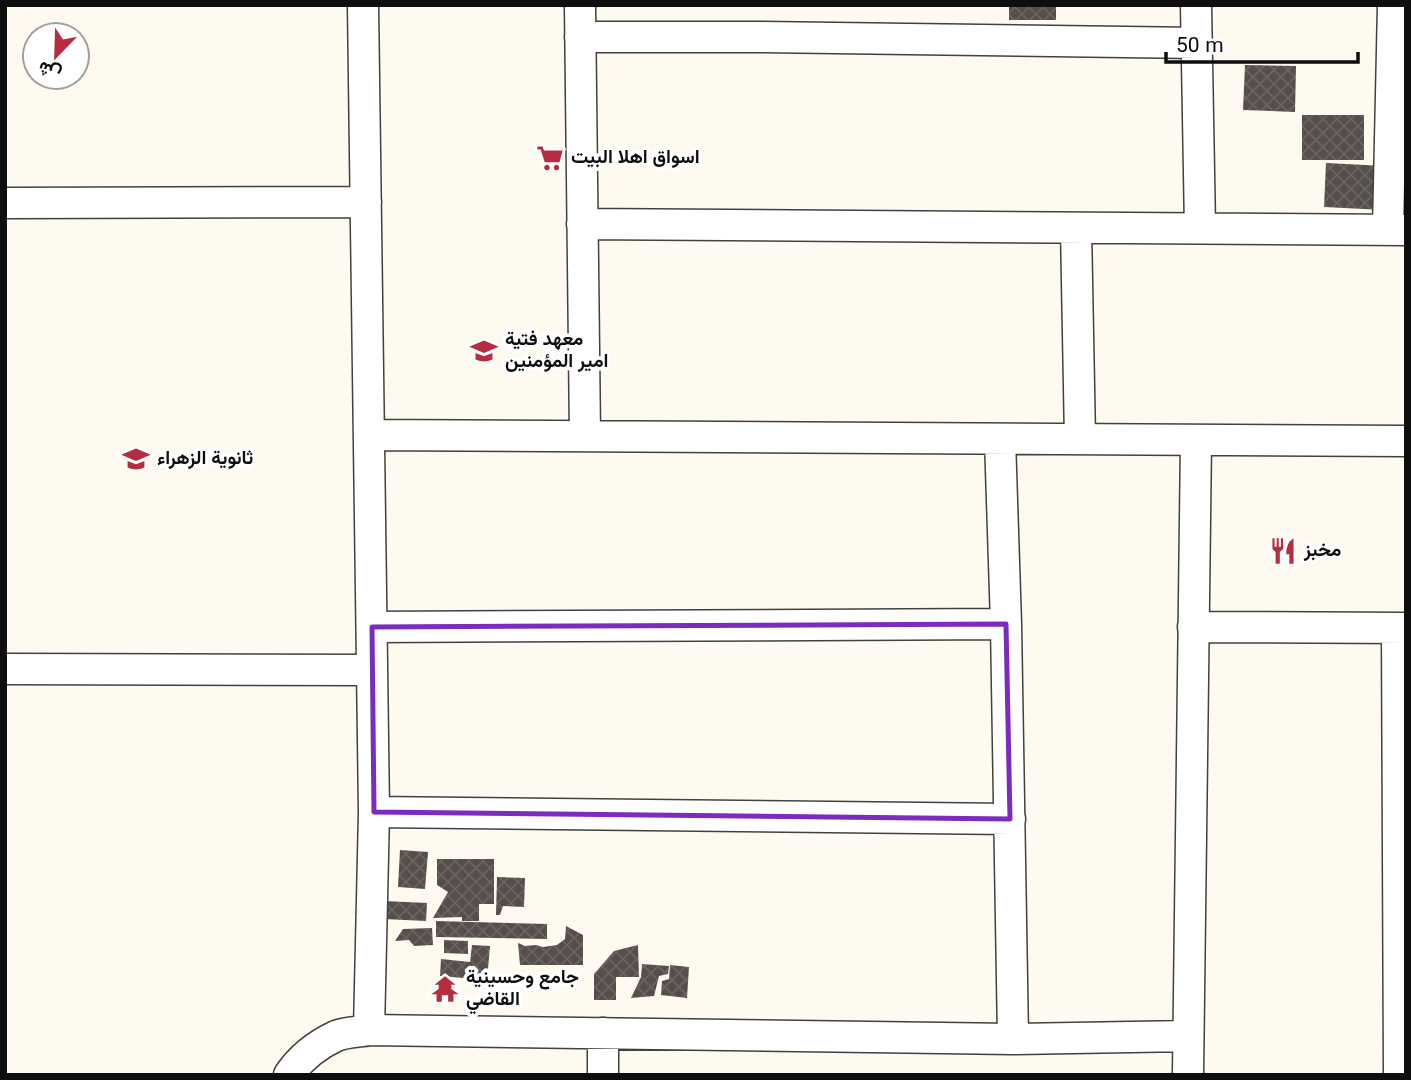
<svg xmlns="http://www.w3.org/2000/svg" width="1411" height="1080" viewBox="0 0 1411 1080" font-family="Georgia,Vazirmatn,serif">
<defs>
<pattern id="building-cross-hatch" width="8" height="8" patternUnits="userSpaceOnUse" patternTransform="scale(1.75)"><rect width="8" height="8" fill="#564e4b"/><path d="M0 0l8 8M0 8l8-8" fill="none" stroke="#696361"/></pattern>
</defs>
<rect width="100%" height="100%" fill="#fefaef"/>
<path fill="url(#building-cross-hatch)" d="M 1009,5 L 1056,5 L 1056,20 L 1009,20 Z
M 1245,65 L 1296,66 L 1295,112 L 1243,110 Z
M 1302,115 L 1364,115 L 1364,160 L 1302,160 Z
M 1326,163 L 1385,166 L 1383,210 L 1324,207 Z
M 400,850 L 428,852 L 425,889 L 398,887 Z
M 437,859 L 494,859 L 494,904 L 479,904 L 479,921 L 462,921 L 462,917 L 433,918 L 448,892 L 437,885 Z
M 497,877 L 525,878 L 524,907 L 503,906 L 500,915 L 496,915 Z
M 384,901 L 427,903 L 426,921 L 384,919 Z
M 436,921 L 547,924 L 547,939 L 436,937 Z
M 566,926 L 583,935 L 583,965 L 520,965 L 518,943 L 525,946 L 536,945 L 543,947 L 557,945 L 565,939 Z
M 432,928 L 433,945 L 414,946 L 409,940 L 395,941 L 403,929 Z
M 444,940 L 468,941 L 468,954 L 444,953 Z
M 472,945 L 490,946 L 487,980 L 440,976 L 441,959 L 470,962 Z
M 638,945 L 639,977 L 616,977 L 616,1000 L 594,1000 L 594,974 L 614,951 Z
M 642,964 L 669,966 L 668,974 L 659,976 L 654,996 L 631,998 L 641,977 Z
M 670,965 L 689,967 L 687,998 L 661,995 L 662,981 L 669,979 Z"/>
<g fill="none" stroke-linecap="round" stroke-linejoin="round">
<defs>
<path id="street" d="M 363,5 L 374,812 L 369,1030
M 580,5 L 585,436
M 1196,5 L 1200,228
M 580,37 L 755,37 L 1197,43
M 5,203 L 366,202
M 582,224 L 1406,230
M 1076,228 L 1080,439
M 1388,229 L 1393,5
M 369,435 L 1406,441
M 1000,439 L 1006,624 L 1013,1039
M 372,627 L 1006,624
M 1193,627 L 1406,628
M 1397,628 L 1399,1075
M 5,669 L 372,670
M 374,812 L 1010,819
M 603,1033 L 603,1075
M 289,1075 C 301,1057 317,1045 336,1036 C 346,1032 359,1032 369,1030 L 1013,1039 L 1188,1036
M 1188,1075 L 1196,440"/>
</defs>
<use href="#street" stroke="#414141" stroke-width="33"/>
<use href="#street" stroke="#fff" stroke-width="30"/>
</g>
<path fill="none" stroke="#7b2cbf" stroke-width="5" stroke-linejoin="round" d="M 1006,624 L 1010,819 L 374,812 L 372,627 Z"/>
<defs>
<symbol id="supermarket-bare" viewBox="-9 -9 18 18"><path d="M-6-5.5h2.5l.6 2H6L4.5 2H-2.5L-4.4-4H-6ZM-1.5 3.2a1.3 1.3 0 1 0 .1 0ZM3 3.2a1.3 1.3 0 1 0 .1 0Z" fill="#b62d41" stroke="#fff" stroke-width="2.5" paint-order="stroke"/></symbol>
<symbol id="school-bare" viewBox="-9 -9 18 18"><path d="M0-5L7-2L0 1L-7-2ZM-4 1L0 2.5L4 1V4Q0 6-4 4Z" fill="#b62d41" stroke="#fff" stroke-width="2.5" paint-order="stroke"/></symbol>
<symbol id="restaurant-bare" viewBox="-9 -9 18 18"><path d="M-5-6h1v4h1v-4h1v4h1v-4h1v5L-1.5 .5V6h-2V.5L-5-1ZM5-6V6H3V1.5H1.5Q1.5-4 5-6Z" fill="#b62d41" stroke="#fff" stroke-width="2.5" paint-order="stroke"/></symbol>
<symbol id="temple-bare" viewBox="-9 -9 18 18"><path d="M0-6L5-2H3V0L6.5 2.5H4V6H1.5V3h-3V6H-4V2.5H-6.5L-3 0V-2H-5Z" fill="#b62d41" stroke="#fff" stroke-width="2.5" paint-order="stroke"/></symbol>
</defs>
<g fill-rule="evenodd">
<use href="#supermarket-bare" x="531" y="139" width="38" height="38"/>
<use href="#school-bare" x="465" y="332" width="38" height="38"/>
<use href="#school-bare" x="117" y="440" width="38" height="38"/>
<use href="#restaurant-bare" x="1264" y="532" width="38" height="38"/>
<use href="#temple-bare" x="426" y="970" width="38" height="38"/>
</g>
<g text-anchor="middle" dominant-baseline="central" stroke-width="7" stroke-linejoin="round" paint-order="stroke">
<g font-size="19" font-weight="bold" fill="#0e0e0e" stroke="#fff" text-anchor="start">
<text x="571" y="158">اسواق اهلا البيت</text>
<text x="505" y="340">معهد فتية<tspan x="505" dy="22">امير المؤمنين</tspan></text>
<text x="157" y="459">ثانوية الزهراء</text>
<text x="1304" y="551">مخبز</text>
<text x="466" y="978">جامع وحسينية<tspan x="466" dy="22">القاضي</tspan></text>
</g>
</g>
<rect width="1411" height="1080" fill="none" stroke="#0e0e0e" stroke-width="14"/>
<g transform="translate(56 56) rotate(203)"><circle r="33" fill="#ffffff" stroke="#9f9f9f" stroke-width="2"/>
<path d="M0-5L12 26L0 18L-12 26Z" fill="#b62d41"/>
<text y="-10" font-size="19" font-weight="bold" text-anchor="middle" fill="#0e0e0e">ش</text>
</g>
<path d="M1166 52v10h192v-10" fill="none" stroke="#0e0e0e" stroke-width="3.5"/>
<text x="1176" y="52" font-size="21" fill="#0e0e0e" stroke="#ffffff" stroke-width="5" paint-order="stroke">50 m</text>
</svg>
